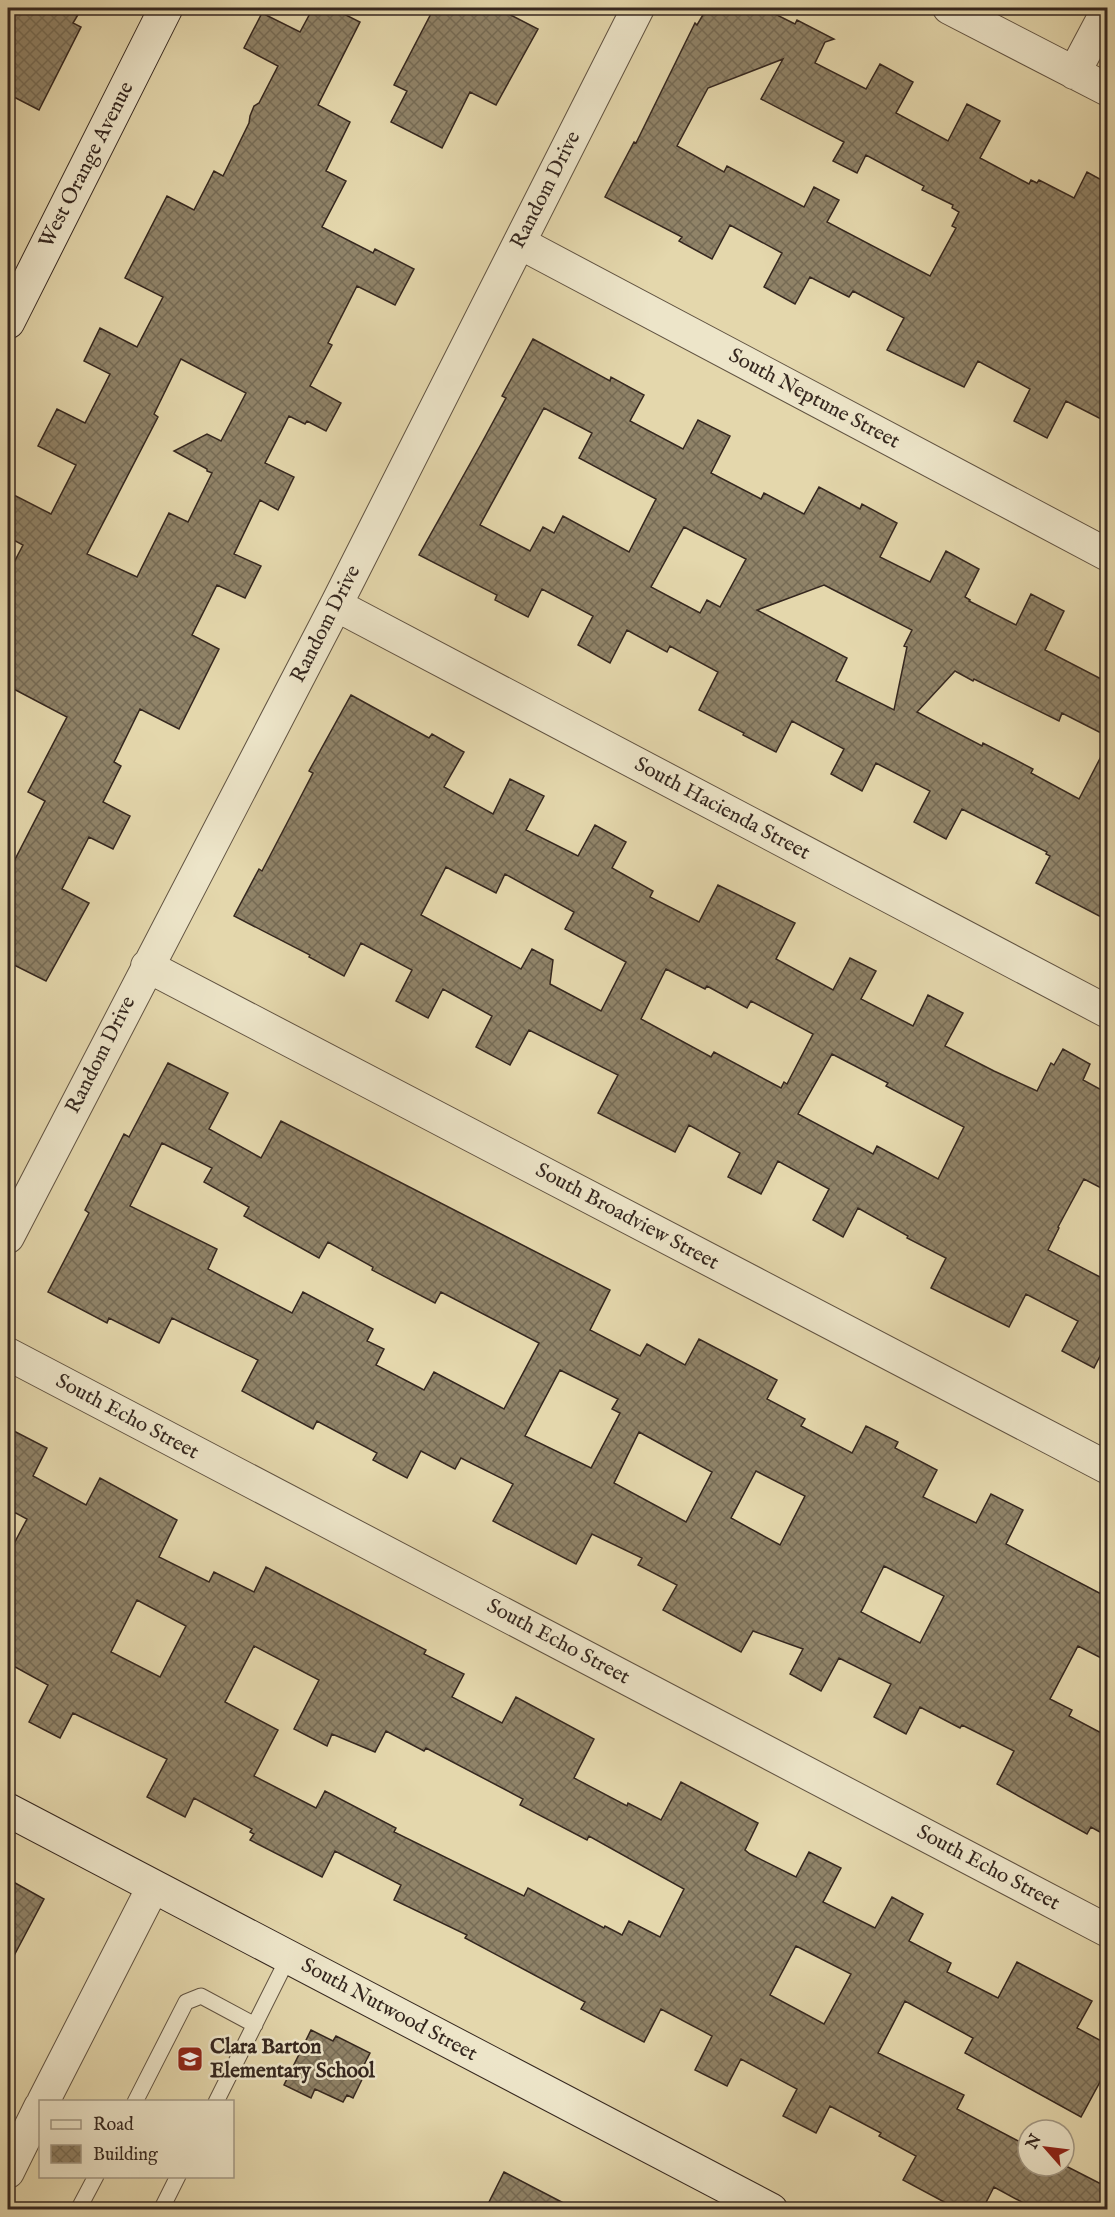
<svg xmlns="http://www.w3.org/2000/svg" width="1115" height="2217" viewBox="0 0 1115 2217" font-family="'IM FELL English',serif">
<defs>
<pattern id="building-cross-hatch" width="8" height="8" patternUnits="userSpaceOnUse" patternTransform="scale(1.5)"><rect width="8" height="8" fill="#908368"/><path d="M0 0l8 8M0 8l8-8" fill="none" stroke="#766b55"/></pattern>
</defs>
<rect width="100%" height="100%" fill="#e4d7ac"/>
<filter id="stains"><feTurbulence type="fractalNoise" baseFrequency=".00333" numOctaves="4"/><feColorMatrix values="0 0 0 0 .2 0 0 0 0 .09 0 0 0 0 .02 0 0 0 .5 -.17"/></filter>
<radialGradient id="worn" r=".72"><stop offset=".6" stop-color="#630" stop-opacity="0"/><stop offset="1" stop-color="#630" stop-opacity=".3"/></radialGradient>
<path fill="url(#building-cross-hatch)" stroke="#35271f" stroke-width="1.5" fill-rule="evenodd" d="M 8,8 L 82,8 L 73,23 L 81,27 L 39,110 L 8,94 Z
M 313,8 L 332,8 L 360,22 L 318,105 L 350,122 L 326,171 L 346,181 L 322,227 L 373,253 L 375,249 L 414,269 L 395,305 L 357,286 L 328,343 L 332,345 L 310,386 L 341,403 L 326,431 L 307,421 L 305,424 L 289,416 L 265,463 L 294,477 L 278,510 L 260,500 L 234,554 L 261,566 L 245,598 L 217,585 L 192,635 L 219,649 L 179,729 L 140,709 L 114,762 L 121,766 L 103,802 L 130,816 L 113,849 L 89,837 L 62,889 L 89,903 L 46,981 L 8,962 L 8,873 L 45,801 L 28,792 L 67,717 L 8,686 L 8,574 L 23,545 L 8,537 L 8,492 L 51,514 L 76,465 L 38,446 L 57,409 L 85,423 L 110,374 L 84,361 L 100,328 L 137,347 L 163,297 L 125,278 L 167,196 L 194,210 L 214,171 L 223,176 L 249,123 L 250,116 L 254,106 L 259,103 L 278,66 L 244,48 L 262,13 L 300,32 ZM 181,359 L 246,393 L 221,441 L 207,434 L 174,451 L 207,469 L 207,471 L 212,473 L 188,522 L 169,513 L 137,577 L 87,554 L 158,417 L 154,414 Z
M 434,8 L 497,8 L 538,29 L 496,105 L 470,92 L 442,148 L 391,122 L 407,91 L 394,85 Z
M 707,8 L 763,8 L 795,24 L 797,20 L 834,39 L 825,42 L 815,63 L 866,89 L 880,64 L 913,82 L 896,113 L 948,141 L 967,104 L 1000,121 L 980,158 L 1029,184 L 1031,180 L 1037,183 L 1039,180 L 1074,198 L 1087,172 L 1107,183 L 1107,422 L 1066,401 L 1047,438 L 1014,421 L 1030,389 L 978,361 L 964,387 L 887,350 L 904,318 L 853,291 L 849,297 L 810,277 L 795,304 L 764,287 L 782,253 L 730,225 L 712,259 L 679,241 L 682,237 L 605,197 L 634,142 L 636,143 L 695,23 L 697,25 ZM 783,59 L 761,99 L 844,142 L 833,161 L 857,173 L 866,155 L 924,186 L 922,190 L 953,205 L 952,208 L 959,212 L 952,226 L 956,228 L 930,276 L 827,222 L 839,200 L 814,187 L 804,207 L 727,166 L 724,172 L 677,146 L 708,88 Z
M 533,339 L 610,381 L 611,377 L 644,395 L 630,421 L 683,449 L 698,420 L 730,436 L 711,473 L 761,499 L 764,493 L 804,514 L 819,487 L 860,509 L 862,504 L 897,523 L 880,557 L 930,582 L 946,551 L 979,569 L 965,597 L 970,600 L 969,601 L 1016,625 L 1031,594 L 1064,611 L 1045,650 L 1107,682 L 1107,736 L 1062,713 L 1059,721 L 974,679 L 973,681 L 955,671 L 917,712 L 982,746 L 983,743 L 1033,769 L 1031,773 L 1079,799 L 1107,745 L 1107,920 L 1036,883 L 1050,856 L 1046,854 L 1047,852 L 962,809 L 946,839 L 914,822 L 930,791 L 876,763 L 862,791 L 831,774 L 844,749 L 792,721 L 776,752 L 743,735 L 744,733 L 699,710 L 718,672 L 670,646 L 667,652 L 627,630 L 610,663 L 578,645 L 593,616 L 542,589 L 528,617 L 495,600 L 497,595 L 419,555 L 480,446 L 506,398 L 502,396 ZM 544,408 L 592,433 L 579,458 L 656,499 L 629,552 L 563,516 L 554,533 L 543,527 L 530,551 L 480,525 ZM 684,527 L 746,559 L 720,607 L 707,600 L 700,613 L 651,587 ZM 824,585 L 912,630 L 904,646 L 907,647 L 894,710 L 836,681 L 847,658 L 757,610 Z
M 351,695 L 429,738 L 432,734 L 464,752 L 444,787 L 493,814 L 510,779 L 544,796 L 526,830 L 578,856 L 595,825 L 626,842 L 612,868 L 653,891 L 650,897 L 699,922 L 718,885 L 795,923 L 776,959 L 833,990 L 850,958 L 876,971 L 861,999 L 913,1026 L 928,995 L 963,1013 L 945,1046 L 994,1071 L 1037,1091 L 1051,1063 L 1054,1065 L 1063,1049 L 1090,1064 L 1083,1080 L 1107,1093 L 1107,1191 L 1084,1179 L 1058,1227 L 1059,1228 L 1048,1250 L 1100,1277 L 1107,1263 L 1107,1342 L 1094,1368 L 1062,1351 L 1078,1321 L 1026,1294 L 1009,1327 L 931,1288 L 946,1258 L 907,1238 L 908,1236 L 858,1208 L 843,1237 L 813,1220 L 829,1189 L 778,1161 L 761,1194 L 728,1177 L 740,1153 L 689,1125 L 675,1152 L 598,1113 L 618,1075 L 529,1030 L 510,1065 L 476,1047 L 492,1016 L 443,989 L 428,1018 L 396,1001 L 412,970 L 361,943 L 344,976 L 309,957 L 310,955 L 234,916 L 259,869 L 262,871 L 298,802 L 313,773 L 309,771 ZM 446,867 L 496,893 L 505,874 L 574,912 L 565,929 L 626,962 L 601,1011 L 550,984 L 553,960 L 532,949 L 521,969 L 421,915 ZM 666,969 L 705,989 L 707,986 L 747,1008 L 751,1001 L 813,1034 L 787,1084 L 784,1082 L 781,1088 L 714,1052 L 711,1057 L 641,1019 ZM 832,1054 L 888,1083 L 886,1086 L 964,1127 L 938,1179 L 877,1146 L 873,1154 L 798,1114 Z
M 168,1063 L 228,1093 L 209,1129 L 261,1158 L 281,1121 L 610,1290 L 590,1330 L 640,1356 L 647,1344 L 685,1365 L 699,1339 L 777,1380 L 767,1399 L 805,1419 L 801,1426 L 852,1453 L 866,1426 L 898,1442 L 895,1448 L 937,1470 L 923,1497 L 976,1523 L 991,1494 L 1023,1510 L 1006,1544 L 1107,1597 L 1107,1661 L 1078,1646 L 1050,1699 L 1072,1710 L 1069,1716 L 1107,1736 L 1107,1836 L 1091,1827 L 1087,1834 L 997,1784 L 1014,1751 L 962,1725 L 960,1728 L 920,1707 L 906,1734 L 874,1717 L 891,1684 L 839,1658 L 821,1691 L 790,1674 L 803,1649 L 753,1631 L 741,1652 L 663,1610 L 677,1585 L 638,1565 L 642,1558 L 592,1534 L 576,1564 L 493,1521 L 513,1484 L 461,1458 L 455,1469 L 421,1451 L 407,1478 L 373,1460 L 377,1453 L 317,1421 L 313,1429 L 242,1391 L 258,1360 L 172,1318 L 159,1343 L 109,1318 L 107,1323 L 48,1292 L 89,1213 L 85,1210 L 124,1134 L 129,1137 ZM 162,1143 L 212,1168 L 204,1182 L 249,1207 L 244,1216 L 319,1258 L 328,1242 L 373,1267 L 372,1270 L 435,1303 L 441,1292 L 539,1343 L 504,1409 L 434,1372 L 424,1390 L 376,1365 L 384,1349 L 367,1341 L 373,1329 L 303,1292 L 292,1313 L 208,1269 L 217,1249 L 130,1206 ZM 560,1370 L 618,1399 L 612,1409 L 620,1413 L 591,1468 L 525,1436 ZM 639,1432 L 712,1472 L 686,1522 L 614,1483 ZM 756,1471 L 805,1496 L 780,1545 L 731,1518 ZM 884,1566 L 944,1596 L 920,1643 L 861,1612 Z
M 8,1428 L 47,1448 L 33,1476 L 86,1505 L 100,1478 L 177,1520 L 159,1557 L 209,1582 L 214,1572 L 254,1592 L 266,1567 L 426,1650 L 424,1654 L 464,1674 L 452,1697 L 502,1723 L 516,1697 L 594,1739 L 574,1778 L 627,1806 L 628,1803 L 661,1820 L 681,1782 L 758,1823 L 745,1850 L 750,1854 L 796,1877 L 809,1852 L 841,1868 L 823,1902 L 875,1928 L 892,1897 L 923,1914 L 909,1941 L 951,1963 L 947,1972 L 998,1998 L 1017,1962 L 1092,2001 L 1077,2028 L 1107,2044 L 1107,2069 L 1081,2117 L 965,2053 L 973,2038 L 905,2001 L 878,2053 L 964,2095 L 957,2109 L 1028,2146 L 1028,2166 L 1064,2165 L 1107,2187 L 1107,2210 L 1041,2210 L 1030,2204 L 1029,2206 L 994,2187 L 982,2210 L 959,2210 L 903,2180 L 916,2156 L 879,2136 L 881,2133 L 830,2106 L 816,2133 L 783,2116 L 797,2089 L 741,2059 L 727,2086 L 695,2070 L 712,2036 L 661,2009 L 644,2042 L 581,2009 L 585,2002 L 465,1938 L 467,1935 L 394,1900 L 401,1885 L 335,1851 L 322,1877 L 250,1840 L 254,1834 L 250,1832 L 252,1829 L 194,1798 L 185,1817 L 147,1797 L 167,1759 L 73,1713 L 60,1738 L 29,1722 L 48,1685 L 8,1663 L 8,1555 L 27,1519 L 14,1512 L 8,1525 ZM 137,1600 L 186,1626 L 160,1677 L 111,1652 ZM 254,1646 L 319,1680 L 294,1729 L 327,1746 L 332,1734 L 375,1752 L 386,1731 L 424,1751 L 426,1748 L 523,1799 L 520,1805 L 587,1840 L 589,1836 L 684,1889 L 660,1937 L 629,1921 L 622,1935 L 605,1926 L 604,1928 L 528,1888 L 524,1896 L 394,1832 L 396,1828 L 325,1791 L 316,1808 L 254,1776 L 278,1730 L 225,1702 ZM 796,1946 L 851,1974 L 824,2024 L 770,1995 Z
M 8,1879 L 44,1899 L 8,1967 Z
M 311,2030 L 333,2041 L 336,2036 L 370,2053 L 363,2067 L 367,2069 L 353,2098 L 347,2095 L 343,2102 L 315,2089 L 311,2098 L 284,2085 Z
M 504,2172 L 577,2210 L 485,2210 Z"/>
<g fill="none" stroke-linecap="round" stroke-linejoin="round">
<defs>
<path id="lane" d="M 135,2102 L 186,2002 L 201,1996 L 255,2025
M 216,2102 L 288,1958
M 78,2210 L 96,2176
M 161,2210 L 178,2176"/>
<path id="street" d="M 949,8 L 1108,90
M 1074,73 L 1108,9
M 520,243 L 1108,555
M 336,605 L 1108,1012
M 147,966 L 1108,1468
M 8,1237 L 336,605 L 638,8
M 8,1354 L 1108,1931
M 43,2102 L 153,1887
M 8,2172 L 40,2107"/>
<path id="secondary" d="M 8,322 L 166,8
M 8,1810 L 771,2210"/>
</defs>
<use href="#lane" stroke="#615342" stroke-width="17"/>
<use href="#street" stroke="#615342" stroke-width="34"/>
<use href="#secondary" stroke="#35271f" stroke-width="35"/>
<use href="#lane" stroke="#ede5c9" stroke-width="15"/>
<use href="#street" stroke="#ede5c9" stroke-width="32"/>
<use href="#secondary" stroke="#ede5c9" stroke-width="33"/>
</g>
<defs>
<symbol id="school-square" viewBox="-11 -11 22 22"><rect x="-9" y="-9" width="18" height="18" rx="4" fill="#8f2418" stroke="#ede5c9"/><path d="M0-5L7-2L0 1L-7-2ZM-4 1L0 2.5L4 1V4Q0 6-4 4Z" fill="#fff"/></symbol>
</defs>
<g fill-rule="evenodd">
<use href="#school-square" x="175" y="2044" width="30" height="30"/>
</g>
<g text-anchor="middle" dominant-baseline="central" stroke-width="5" stroke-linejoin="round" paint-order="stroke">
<g font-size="21" fill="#35271f" stroke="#ede5c9">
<text transform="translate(87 165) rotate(-63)">West Orange Avenue</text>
<text transform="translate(546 190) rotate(-63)">Random Drive</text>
<text transform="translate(814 399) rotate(28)">South Neptune Street</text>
<text transform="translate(326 624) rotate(-63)">Random Drive</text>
<text transform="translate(722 809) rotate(28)">South Hacienda Street</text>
<text transform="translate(101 1055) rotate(-63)">Random Drive</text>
<text transform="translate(627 1217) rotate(28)">South Broadview Street</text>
<text transform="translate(127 1417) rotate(28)">South Echo Street</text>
<text transform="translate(558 1642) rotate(28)">South Echo Street</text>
<text transform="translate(988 1868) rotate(28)">South Echo Street</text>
<text transform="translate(389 2010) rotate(28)">South Nutwood Street</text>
</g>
<g font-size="21" font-weight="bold" fill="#35271f" stroke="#ede5c9" text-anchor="start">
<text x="210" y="2047">Clara Barton<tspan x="210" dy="24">Elementary School</tspan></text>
</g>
</g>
<rect width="1115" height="2217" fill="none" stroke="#e4d7ac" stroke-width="30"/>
<rect x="9" y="9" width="1097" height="2199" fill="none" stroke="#35271f" stroke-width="3"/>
<rect x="15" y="15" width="1085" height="2187" fill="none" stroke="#35271f" stroke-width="1.5"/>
<rect x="39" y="2100" width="195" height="78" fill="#ede5c9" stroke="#a39985" stroke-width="1.5"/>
<rect x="51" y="2120" width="30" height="9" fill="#ede5c9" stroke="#a39985" stroke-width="1.5"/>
<text x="93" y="2130" font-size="18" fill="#35271f">Road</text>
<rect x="51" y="2145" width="30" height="18" fill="url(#building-cross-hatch)" stroke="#a39985" stroke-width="1.5"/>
<text x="93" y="2160" font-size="18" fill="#35271f">Building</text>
<g transform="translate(1046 2148) rotate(298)"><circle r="28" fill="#ede5c9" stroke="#a39985" stroke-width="1.5"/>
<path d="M0-4.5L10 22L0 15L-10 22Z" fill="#8f2418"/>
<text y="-9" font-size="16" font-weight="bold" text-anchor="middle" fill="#35271f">N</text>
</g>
<rect width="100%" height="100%" filter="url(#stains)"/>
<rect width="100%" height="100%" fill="url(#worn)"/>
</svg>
